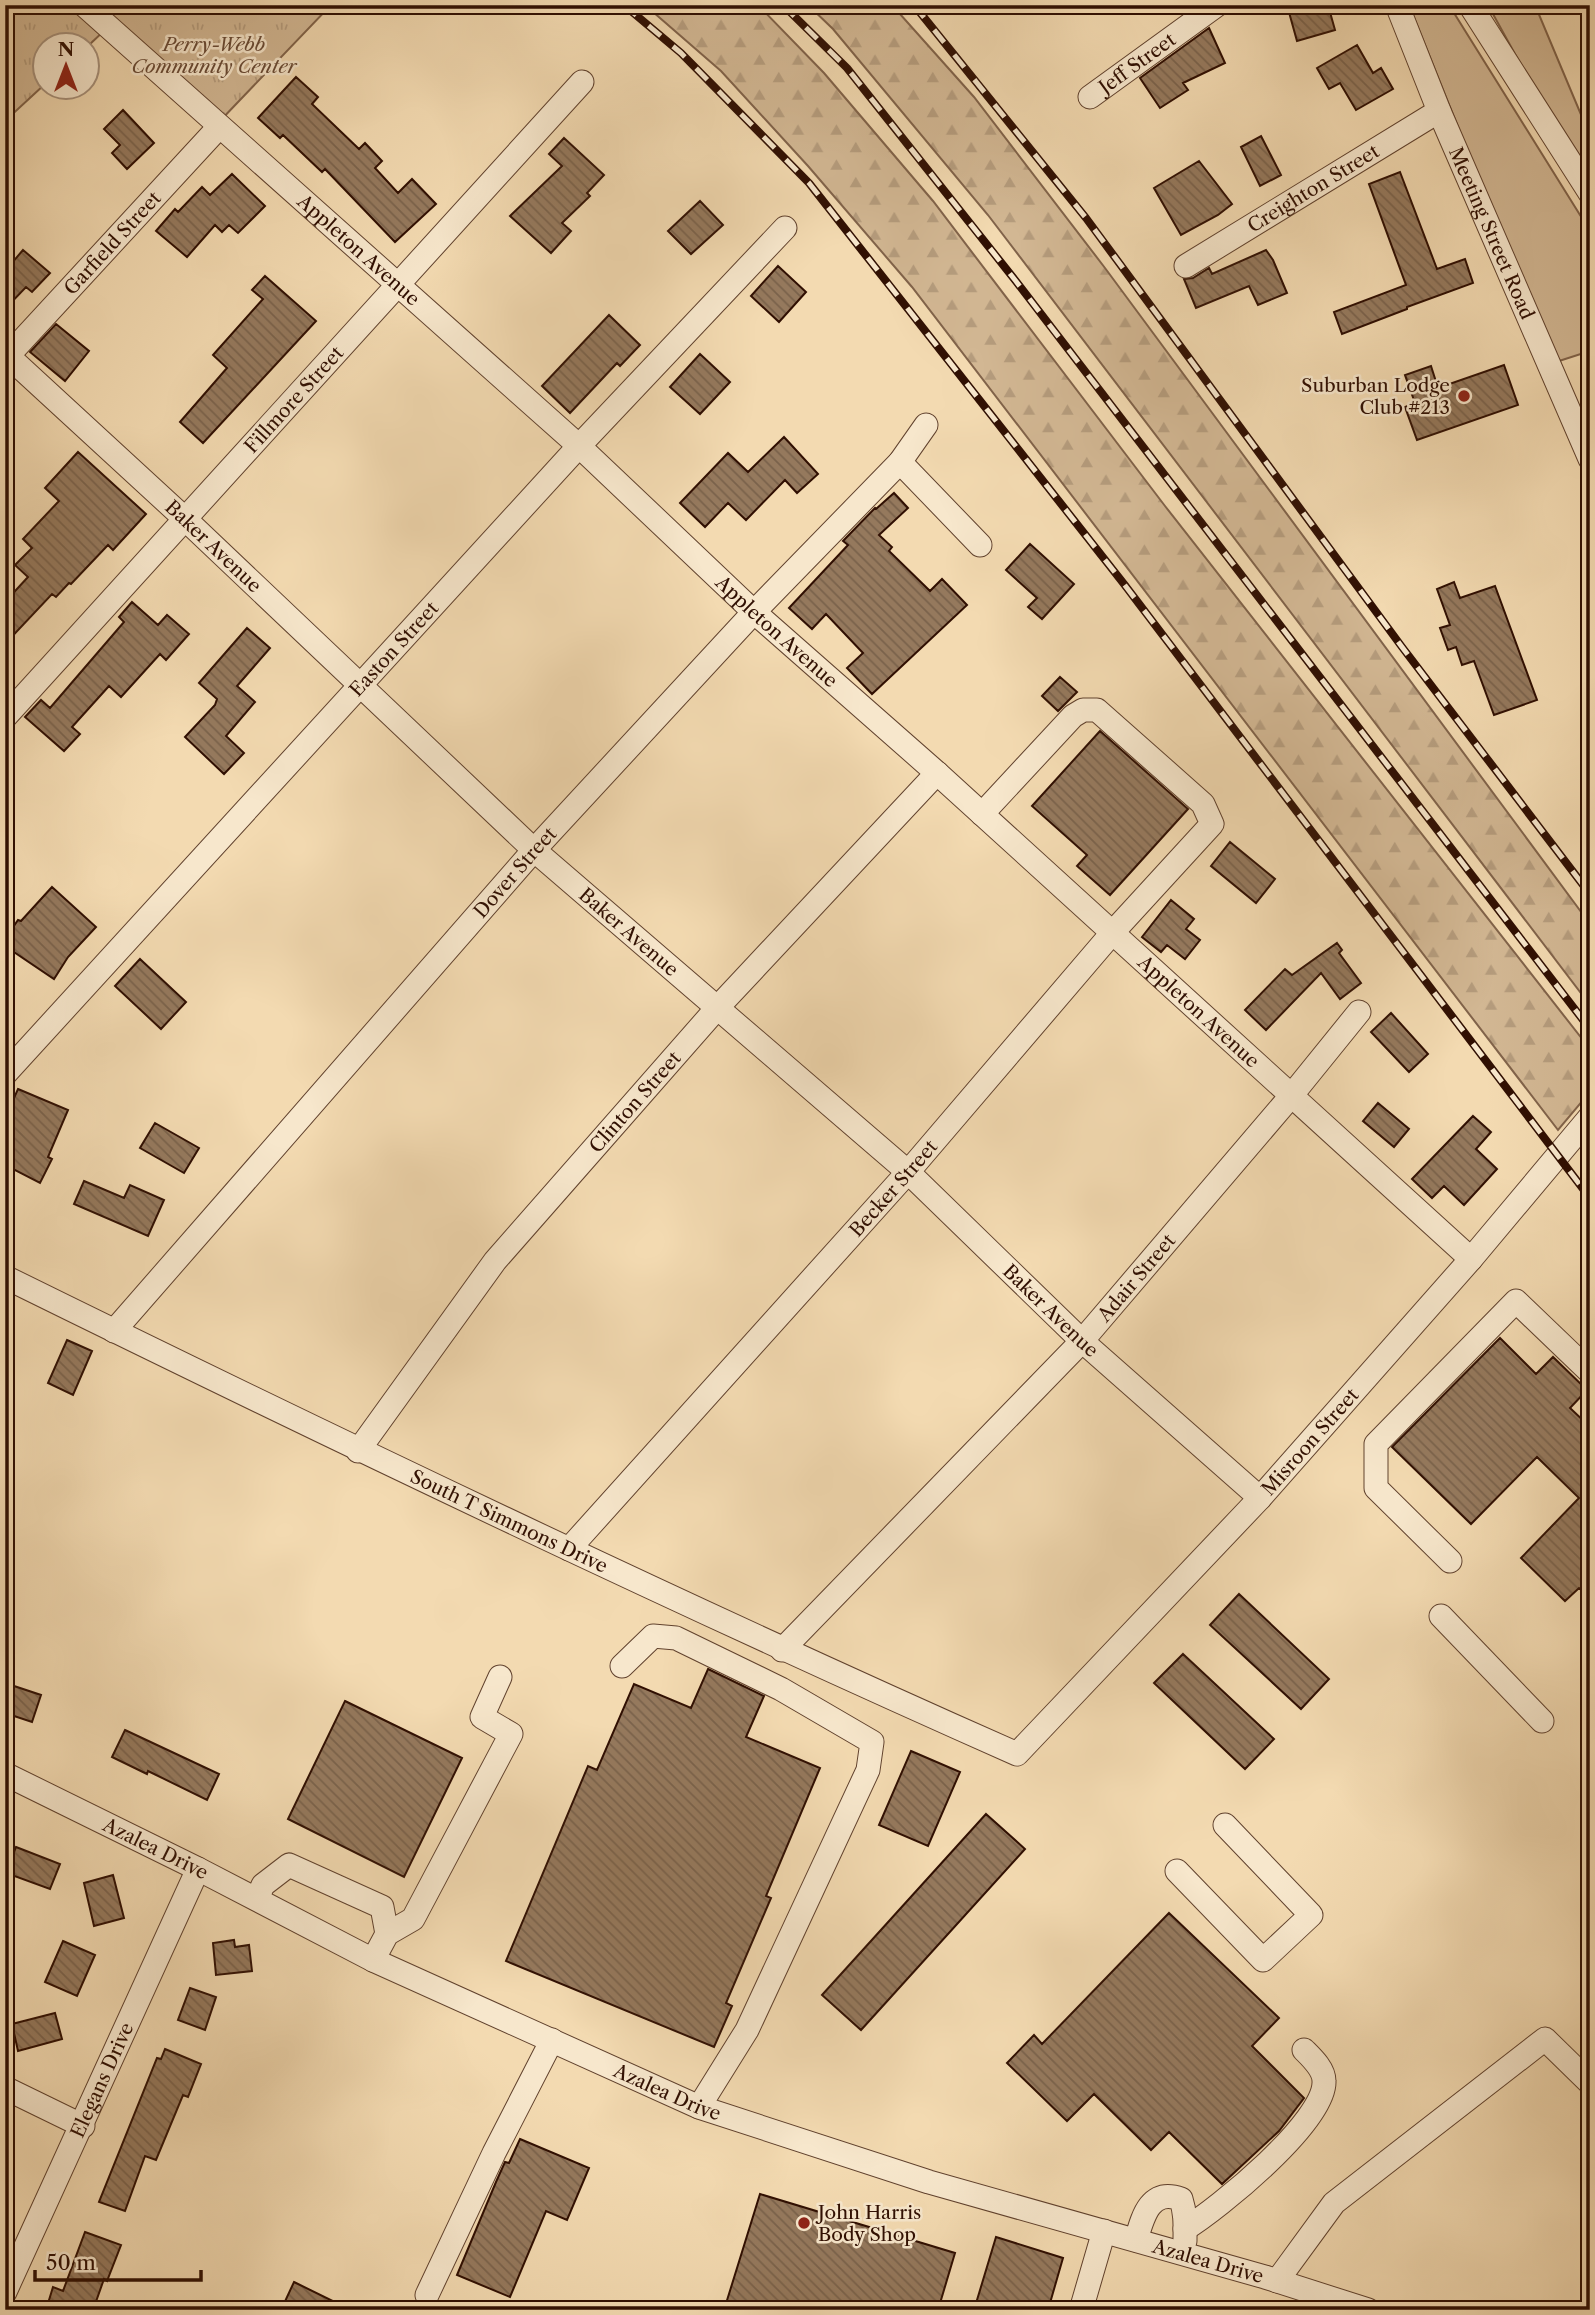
<svg xmlns="http://www.w3.org/2000/svg" width="1595" height="2315" viewBox="0 0 1595 2315" font-family="'Libre Caslon Text',serif">
<defs>
<pattern id="forest-firs" width="22" height="20" patternUnits="userSpaceOnUse" patternTransform="scale(1.75)"><rect width="22" height="20" fill="#d2b793"/><path d="M5 1l3.5 6h-7zM16 11l3.5 6h-7z" fill="#b59c7d"/></pattern>
<pattern id="park-tufts" width="24" height="20" patternUnits="userSpaceOnUse" patternTransform="scale(1.75)"><rect width="24" height="20" fill="#d2b793"/><path d="M3 7l-1-3M5 7V3M7 7l1-3M15 17l-1-3M17 17v-4M19 17l1-3" fill="none" stroke="#b59c7d"/></pattern>
<pattern id="building-back-hatch" width="6" height="6" patternUnits="userSpaceOnUse" patternTransform="scale(1.75)"><rect width="6" height="6" fill="#95795d"/><path d="M-1 5l2 2M0 0l6 6M5-1l2 2" fill="none" stroke="#7a624b"/></pattern>
</defs>
<rect width="100%" height="100%" fill="#f3dab1"/>
<filter id="stains"><feTurbulence type="fractalNoise" baseFrequency=".00286" numOctaves="4"/><feColorMatrix values="0 0 0 0 .2 0 0 0 0 .09 0 0 0 0 .02 0 0 0 .5 -.17"/></filter>
<radialGradient id="worn" r=".72"><stop offset=".6" stop-color="#630" stop-opacity="0"/><stop offset="1" stop-color="#630" stop-opacity=".3"/></radialGradient>
<path fill="#d2b793" stroke="#81634a" stroke-width="2" d="M 1409,5 L 1449,5 L 1590,231 L 1590,351 L 1556,362 L 1512,261 Z
M 1488,5 L 1535,5 L 1590,136 L 1590,179 L 1515,54 Z"/>
<path fill="url(#forest-firs)" stroke="#81634a" stroke-width="2" d="M 645,5 L 758,5 L 824,73 L 933,201 L 1165,506 L 1590,1049 L 1590,1092 L 1558,1130 L 912,287 L 808,166 L 721,71 Z
M 808,5 L 892,5 L 974,97 L 1105,268 L 1590,924 L 1590,1005 L 988,215 L 833,29 Z"/>
<path fill="url(#park-tufts)" stroke="#81634a" stroke-width="2" d="M 5,5 L 83,5 L 107,28 L 88,46 L 46,46 L 45,84 L 5,121 Z
M 85,5 L 331,5 L 217,124 Z"/>
<path fill="url(#building-back-hatch)" stroke="#300f02" stroke-width="2" d="M 1287,5 L 1328,5 L 1335,30 L 1297,41 Z
M 1209,28 L 1225,63 L 1183,83 L 1188,90 L 1160,108 L 1140,78 Z
M 1357,45 L 1373,73 L 1381,68 L 1393,89 L 1356,110 L 1340,83 L 1329,89 L 1317,68 Z
M 296,77 L 318,97 L 312,104 L 359,149 L 365,143 L 382,161 L 375,168 L 398,193 L 412,179 L 436,204 L 395,242 L 325,169 L 322,172 L 283,135 L 280,138 L 258,118 Z
M 123,110 L 154,143 L 127,169 L 112,153 L 120,145 L 104,129 Z
M 1261,136 L 1281,175 L 1260,186 L 1241,147 Z
M 564,138 L 604,175 L 587,193 L 590,196 L 562,223 L 571,231 L 551,253 L 510,216 L 562,166 L 549,154 Z
M 1199,161 L 1232,204 L 1218,215 L 1181,235 L 1154,188 Z
M 1400,172 L 1437,269 L 1465,259 L 1473,283 L 1407,307 L 1407,309 L 1342,334 L 1334,312 L 1406,285 L 1369,184 Z
M 232,174 L 265,206 L 238,233 L 229,225 L 222,232 L 215,225 L 187,257 L 156,231 L 175,209 L 178,212 L 202,187 L 210,195 Z
M 700,201 L 723,225 L 691,254 L 668,231 Z
M 23,250 L 50,273 L 32,292 L 26,287 L 5,309 L 5,271 Z
M 1266,250 L 1273,260 L 1287,293 L 1258,305 L 1249,286 L 1196,308 L 1184,279 L 1193,278 L 1209,268 L 1212,274 Z
M 778,266 L 806,292 L 779,322 L 751,296 Z
M 265,276 L 316,321 L 203,443 L 180,422 L 227,368 L 213,355 L 263,299 L 252,290 Z
M 609,315 L 640,345 L 620,366 L 617,363 L 570,413 L 542,386 Z
M 56,324 L 89,351 L 65,381 L 30,352 Z
M 700,354 L 730,382 L 700,414 L 670,387 Z
M 1504,365 L 1518,405 L 1417,440 L 1405,407 L 1415,403 L 1405,375 L 1431,366 L 1438,388 Z
M 784,437 L 818,474 L 797,493 L 785,480 L 746,520 L 728,503 L 705,527 L 680,503 L 728,453 L 748,472 Z
M 78,452 L 146,514 L 113,550 L 108,545 L 71,584 L 69,583 L 56,597 L 52,594 L 5,644 L 5,602 L 28,577 L 15,565 L 32,548 L 23,539 L 59,501 L 45,488 Z
M 894,493 L 908,508 L 879,535 L 892,547 L 889,551 L 930,591 L 942,579 L 967,605 L 872,694 L 847,668 L 863,653 L 826,614 L 812,629 L 789,608 L 848,545 L 843,541 L 875,508 L 876,509 Z
M 1030,544 L 1074,584 L 1042,619 L 1028,607 L 1037,598 L 1006,570 Z
M 1454,582 L 1460,598 L 1495,586 L 1537,700 L 1494,715 L 1474,661 L 1462,665 L 1456,647 L 1448,650 L 1440,628 L 1450,625 L 1437,589 Z
M 132,602 L 158,625 L 167,615 L 189,634 L 166,660 L 160,654 L 121,697 L 109,686 L 72,727 L 80,734 L 64,751 L 25,717 L 41,700 L 50,708 L 124,622 L 119,617 Z
M 247,628 L 270,648 L 237,686 L 255,702 L 226,736 L 244,753 L 224,774 L 185,737 L 215,705 L 217,699 L 199,683 Z
M 1060,677 L 1077,692 L 1058,711 L 1042,696 Z
M 1100,731 L 1188,809 L 1110,895 L 1077,866 L 1087,855 L 1032,806 Z
M 1230,842 L 1275,879 L 1256,903 L 1211,866 Z
M 52,887 L 96,927 L 68,957 L 54,979 L 5,946 L 5,939 L 18,920 L 21,921 Z
M 1171,900 L 1194,919 L 1186,929 L 1200,940 L 1185,959 L 1167,945 L 1161,952 L 1142,937 Z
M 1337,943 L 1342,950 L 1339,953 L 1361,983 L 1340,999 L 1321,973 L 1266,1030 L 1245,1010 L 1285,969 L 1292,975 Z
M 140,959 L 186,1002 L 161,1029 L 115,986 Z
M 1391,1013 L 1428,1054 L 1409,1072 L 1371,1032 Z
M 18,1089 L 68,1110 L 48,1157 L 52,1159 L 40,1183 L 5,1165 L 5,1118 Z
M 1378,1103 L 1409,1129 L 1394,1147 L 1363,1121 Z
M 1473,1116 L 1491,1132 L 1476,1149 L 1497,1169 L 1464,1205 L 1444,1186 L 1432,1198 L 1412,1179 Z
M 155,1123 L 199,1148 L 184,1173 L 140,1148 Z
M 84,1181 L 124,1198 L 130,1185 L 164,1200 L 148,1236 L 74,1204 Z
M 1500,1338 L 1536,1374 L 1553,1357 L 1587,1390 L 1570,1408 L 1590,1427 L 1590,1598 L 1579,1588 L 1565,1601 L 1521,1558 L 1579,1498 L 1537,1457 L 1471,1524 L 1392,1447 Z
M 67,1340 L 92,1351 L 73,1395 L 48,1383 Z
M 1239,1594 L 1329,1679 L 1301,1709 L 1210,1625 Z
M 1183,1654 L 1274,1739 L 1245,1769 L 1154,1683 Z
M 708,1669 L 764,1696 L 746,1737 L 820,1768 L 766,1896 L 771,1898 L 726,2003 L 732,2006 L 714,2047 L 506,1961 L 588,1766 L 597,1770 L 634,1684 L 691,1708 Z
M 5,1683 L 41,1695 L 32,1722 L 5,1713 Z
M 345,1701 L 462,1758 L 404,1877 L 288,1819 Z
M 125,1730 L 219,1774 L 207,1800 L 148,1771 L 147,1774 L 112,1757 Z
M 911,1751 L 960,1772 L 928,1846 L 879,1825 Z
M 986,1814 L 1025,1849 L 861,2030 L 822,1995 Z
M 16,1847 L 60,1864 L 50,1889 L 6,1873 Z
M 113,1875 L 124,1918 L 94,1926 L 84,1883 Z
M 1169,1913 L 1279,2018 L 1252,2046 L 1304,2098 L 1279,2131 L 1222,2184 L 1169,2132 L 1151,2150 L 1094,2094 L 1067,2121 L 1007,2063 L 1034,2035 L 1042,2044 Z
M 234,1940 L 235,1947 L 249,1945 L 252,1971 L 216,1975 L 213,1943 Z
M 63,1941 L 95,1955 L 77,1996 L 45,1982 Z
M 190,1988 L 216,1997 L 205,2030 L 178,2020 Z
M 55,2013 L 62,2039 L 18,2051 L 12,2024 Z
M 165,2049 L 201,2064 L 188,2097 L 183,2095 L 156,2160 L 145,2156 L 125,2211 L 99,2202 L 157,2058 L 161,2059 Z
M 520,2139 L 589,2168 L 567,2220 L 546,2211 L 510,2297 L 457,2275 L 496,2182 L 505,2162 L 509,2163 Z
M 760,2194 L 955,2253 L 938,2310 L 724,2310 Z
M 85,2232 L 121,2245 L 107,2281 L 104,2279 L 93,2310 L 46,2310 L 53,2287 L 63,2291 Z
M 996,2237 L 1063,2258 L 1048,2310 L 974,2310 Z
M 294,2282 L 351,2310 L 281,2310 Z"/>
<g fill="none" stroke-linecap="round" stroke-linejoin="round">
<defs>
<g id="minor">
<path id="s1" d="M 84,5 L 579,446 L 754,612 L 937,773 L 1471,1259"/>
<path id="s2" d="M 1397,5 L 1439,111 L 1590,459"/>
<path d="M 1470,5 L 1590,193"/>
<path id="s3" d="M 1090,97 L 1217,5"/>
<path id="s4" d="M 1186,266 L 1439,111"/>
<path id="s5" d="M 8,356 L 184,518 L 534,850 L 908,1172 L 1082,1341 L 1260,1498"/>
<path id="s6" d="M 5,359 L 219,127"/>
<path d="M 900,462 L 980,545"/>
<path id="s7" d="M 5,717 L 582,82"/>
<path id="s8" d="M 5,1074 L 579,446 L 785,228"/>
<path id="s9" d="M 5,1277 C 340,1442 676,1603 1017,1754 L 1260,1498 L 1471,1259 L 1590,1117"/>
<path id="s10" d="M 114,1331 L 534,850 L 754,612 L 900,462 L 926,425"/>
<path id="s11" d="M 358,1451 L 495,1261 L 718,1007 L 937,773"/>
<path id="s12" d="M 569,1549 L 908,1172 L 1113,932 L 1212,824 L 1203,804 L 1097,710 L 1083,710 L 1073,716 L 982,814"/>
<path d="M 1450,1561 L 1376,1488 L 1376,1444 L 1516,1301 L 1590,1372"/>
<path d="M 1441,1616 L 1542,1721"/>
<path id="s13" d="M 782,1650 L 1082,1341 L 1291,1096 L 1359,1012"/>
<path d="M 622,1666 L 653,1636 L 676,1638 L 781,1689 L 872,1742 L 868,1770 L 747,2030 L 699,2107"/>
<path id="s14" d="M 5,1774 L 198,1869 L 373,1960 L 699,2107 L 929,2182 L 1265,2277 L 1368,2310"/>
<path d="M 1177,1871 L 1263,1960 L 1311,1915 L 1225,1825"/>
<path d="M 257,1899 L 263,1885 L 289,1865 L 382,1907 L 387,1934"/>
<path d="M 373,1960 L 387,1934 L 413,1919 L 511,1734 L 482,1717 L 500,1677"/>
<path d="M 5,2088 L 83,2126"/>
<path d="M 1185,2229 C 1218,2209 1326,2121 1324,2081 C 1324,2069 1312,2058 1304,2050"/>
<path d="M 1136,2240 C 1143,2216 1150,2188 1181,2199 C 1186,2215 1185,2226 1185,2241"/>
<path d="M 1277,2281 L 1334,2203 L 1545,2039 L 1590,2083"/>
<path id="s15" d="M 5,2292 L 198,1869"/>
<path d="M 427,2295 L 494,2153 L 552,2040"/>
<path d="M 1081,2310 L 1104,2231"/>
</g>
</defs>
<use href="#minor" stroke="#61422e" stroke-width="25"/>
<use href="#minor" stroke="#f7e7cc" stroke-width="23"/>
<defs>
<path id="rail" d="M 624,5 L 681,53 L 809,183 L 1124,584 L 1590,1198
M 783,5 L 847,68 L 1015,280 L 1590,1029
M 914,5 L 1086,218 L 1402,647 L 1590,894"/>
</defs>
<use href="#rail" stroke="#300f02" stroke-width="8"/>
<use href="#rail" stroke="#f7e7cc" stroke-width="5" stroke-dasharray="16" stroke-linecap="butt"/>
</g>
<g fill="#8f2418" stroke="#f7e7cc" stroke-width="2.5">
<circle cx="1464" cy="396" r="7"/>
<circle cx="804" cy="2223" r="7"/>
</g>
<g text-anchor="middle" dominant-baseline="central" stroke-width="5" stroke-linejoin="round" paint-order="stroke">
<g font-size="19" font-style="italic" fill="#694a35" stroke="#f7e7cc">
<text x="214" y="44">Perry-Webb<tspan x="214" dy="22">Community Center</tspan></text>
</g>
<g font-size="19" fill="#300f02" stroke="#f7e7cc">
<text stroke="none"><textPath href="#s3" startOffset="58">Jeff Street</textPath></text>
<text stroke="none"><textPath href="#s4" startOffset="149">Creighton Street</textPath></text>
<text stroke="none"><textPath href="#s2" startOffset="247">Meeting Street Road</textPath></text>
<text stroke="none"><textPath href="#s6" startOffset="158">Garfield Street</textPath></text>
<text stroke="none"><textPath href="#s1" startOffset="368">Appleton Avenue</textPath></text>
<text stroke="none"><textPath href="#s7" startOffset="429">Fillmore Street</textPath></text>
<text stroke="none"><textPath href="#s5" startOffset="280">Baker Avenue</textPath></text>
<text stroke="none"><textPath href="#s1" startOffset="934">Appleton Avenue</textPath></text>
<text stroke="none"><textPath href="#s8" startOffset="576">Easton Street</textPath></text>
<text stroke="none"><textPath href="#s10" startOffset="609">Dover Street</textPath></text>
<text stroke="none"><textPath href="#s5" startOffset="847">Baker Avenue</textPath></text>
<text stroke="none"><textPath href="#s1" startOffset="1502">Appleton Avenue</textPath></text>
<text stroke="none"><textPath href="#s11" startOffset="446">Clinton Street</textPath></text>
<text stroke="none"><textPath href="#s12" startOffset="485">Becker Street</textPath></text>
<text stroke="none"><textPath href="#s13" startOffset="514">Adair Street</textPath></text>
<text stroke="none"><textPath href="#s5" startOffset="1414">Baker Avenue</textPath></text>
<text stroke="none"><textPath href="#s9" startOffset="1547">Misroon Street</textPath></text>
<text stroke="none"><textPath href="#s9" startOffset="560">South T Simmons Drive</textPath></text>
<text stroke="none"><textPath href="#s14" startOffset="168">Azalea Drive</textPath></text>
<text stroke="none"><textPath href="#s15" startOffset="233">Elegans Drive</textPath></text>
<text stroke="none"><textPath href="#s14" startOffset="735">Azalea Drive</textPath></text>
<text stroke="none"><textPath href="#s14" startOffset="1302">Azalea Drive</textPath></text>
</g>
<g font-size="19" fill="#300f02" stroke="#f7e7cc" text-anchor="end">
<text x="1450" y="385">Suburban Lodge<tspan x="1450" dy="22">Club #213</tspan></text>
<text x="818" y="2212" text-anchor="start">John Harris<tspan x="818" dy="22">Body Shop</tspan></text>
</g>
</g>
<rect width="1595" height="2315" fill="none" stroke="#f3dab1" stroke-width="28"/>
<rect x="7" y="7" width="1581" height="2301" fill="none" stroke="#300f02" stroke-width="3.5"/>
<rect x="14" y="14" width="1567" height="2287" fill="none" stroke="#300f02" stroke-width="2"/>
<g transform="translate(66 66)"><circle r="33" fill="#f7e7cc" stroke="#a7917b" stroke-width="2"/>
<path d="M0-5L12 26L0 18L-12 26Z" fill="#8f2418"/>
<text y="-10" font-size="19" font-weight="bold" text-anchor="middle" fill="#300f02">N</text>
</g>
<path d="M35 2270v10h166v-10" fill="none" stroke="#300f02" stroke-width="3.5"/>
<text x="46" y="2270" font-size="21" fill="#300f02" stroke="#f7e7cc" stroke-width="5" paint-order="stroke">50 m</text>
<rect width="100%" height="100%" filter="url(#stains)"/>
<rect width="100%" height="100%" fill="url(#worn)"/>
</svg>
